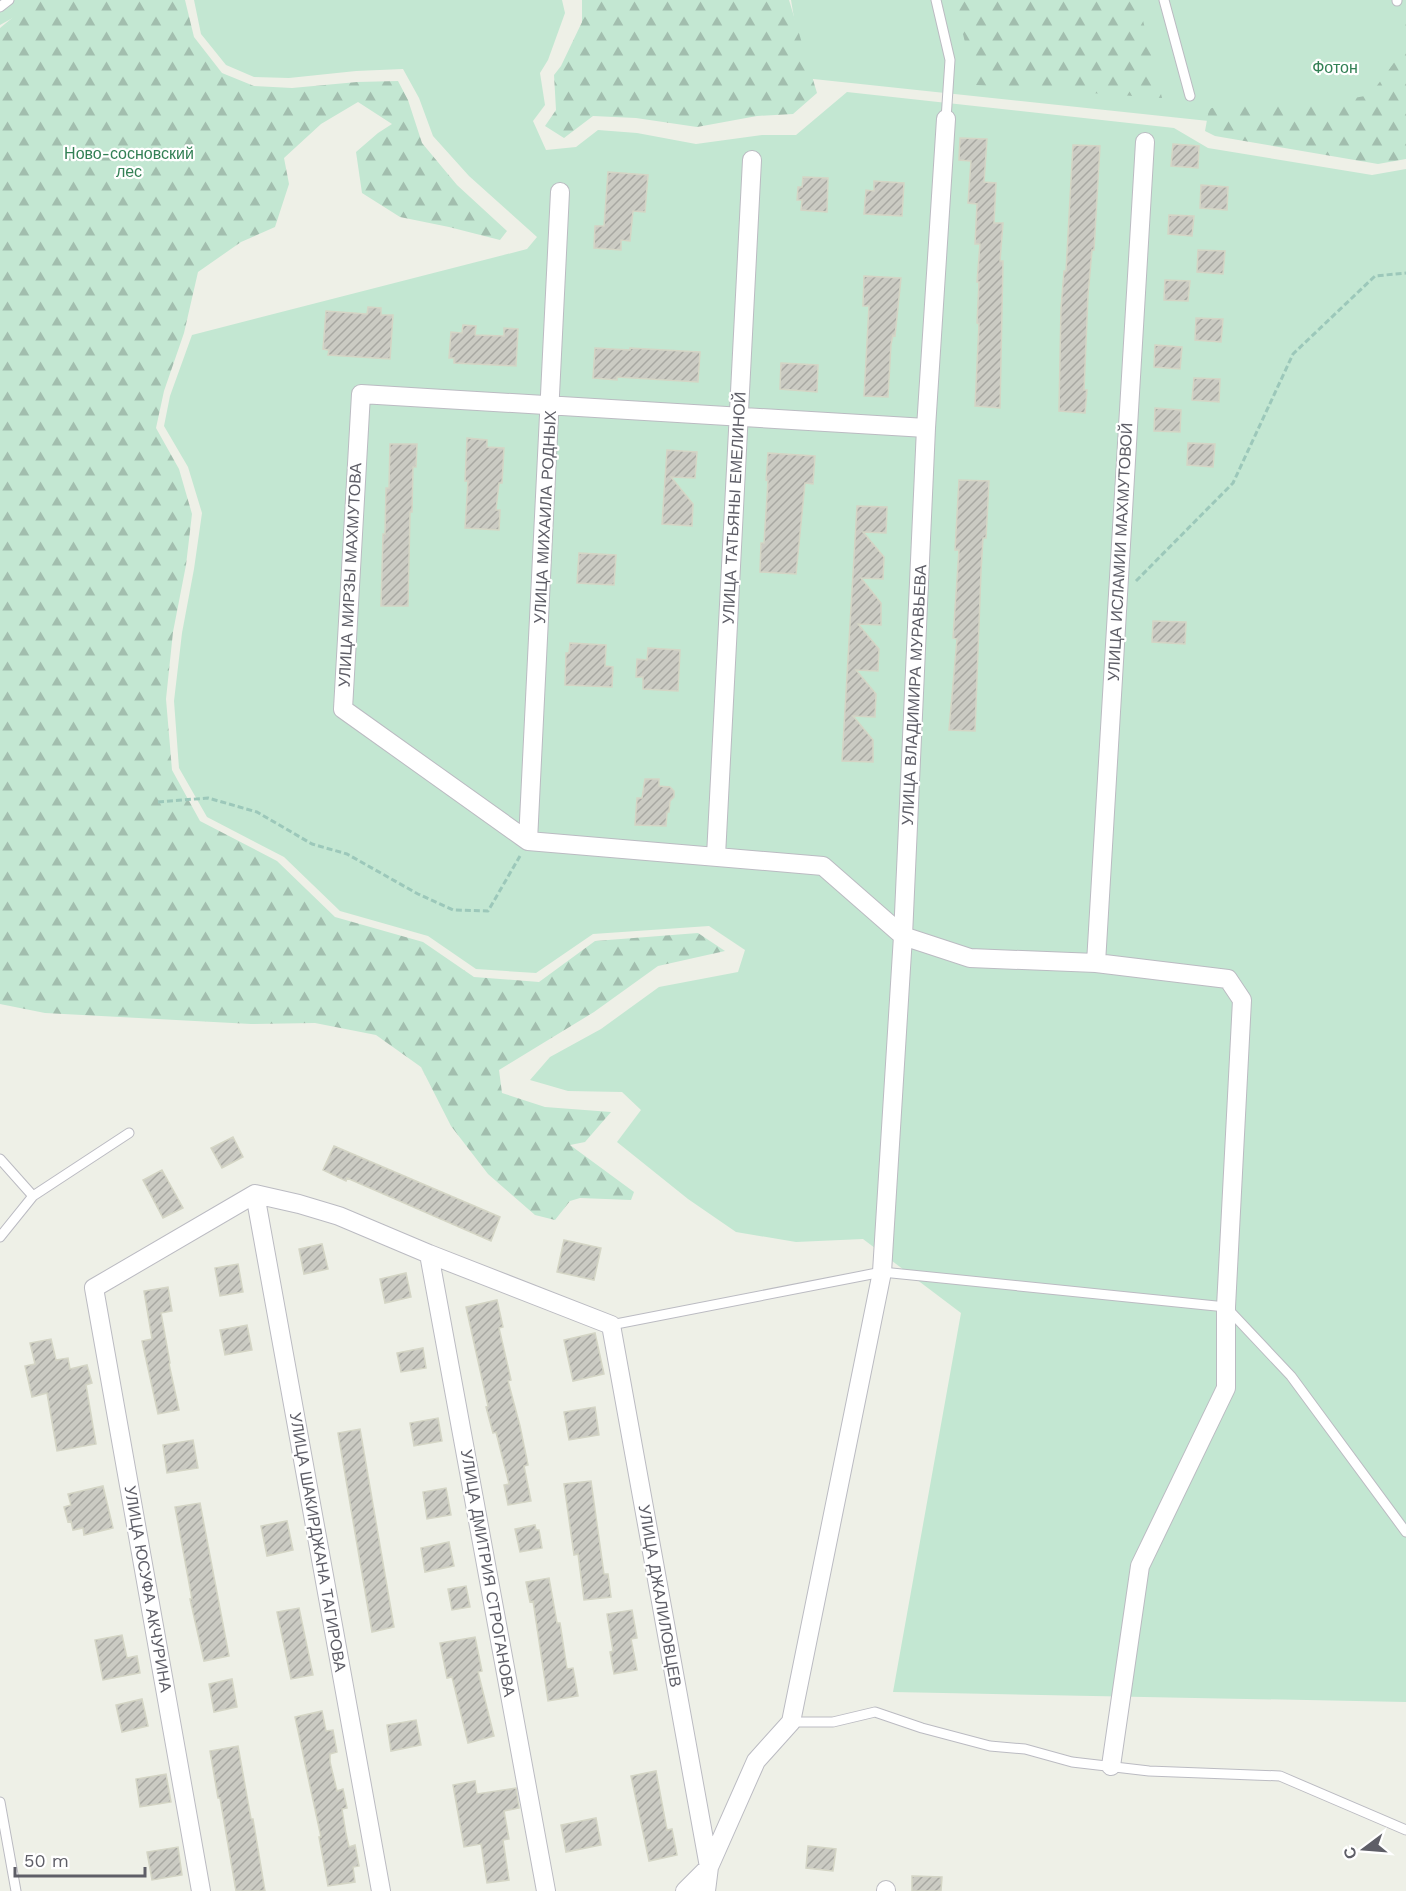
<svg xmlns="http://www.w3.org/2000/svg" width="1406" height="1891" viewBox="0 0 1406 1891" font-family="'Work Sans',sans-serif">
<defs>
<pattern id="forest-firs" width="22" height="20" patternUnits="userSpaceOnUse" patternTransform="scale(1.5)"><rect width="22" height="20" fill="#c3e7d2"/><path d="M5 1l3.5 6h-7zM16 11l3.5 6h-7z" fill="#a2beae"/></pattern>
<pattern id="building-hatch" width="6" height="6" patternUnits="userSpaceOnUse" patternTransform="scale(1.5)"><rect width="6" height="6" fill="#cbcbc3"/><path d="M-1 1l2-2M0 6l6-6M5 7l2-2" fill="none" stroke="#a8a8a2"/></pattern>
</defs>
<rect width="100%" height="100%" fill="#eef0e7"/>
<path fill="#c3e7d2" d="M 0,0 L 45,0 L 0,25 Z
M 194,0 L 562,0 L 565,13 L 548,60 L 540,73 L 545,105 L 533,121 L 546,150 L 576,147 L 598,130 L 637,133 L 696,144 L 762,135 L 796,135 L 847,92 L 1174,128 L 1208,148 L 1372,175 L 1406,169 L 1406,1702 L 893,1692 L 961,1313 L 863,1239 L 796,1242 L 736,1232 L 688,1199 L 617,1142 L 641,1110 L 622,1092 L 568,1091 L 530,1080 L 550,1057 L 601,1029 L 659,987 L 738,972 L 745,950 L 709,926 L 593,934 L 536,973 L 476,969 L 428,936 L 340,911 L 284,857 L 207,817 L 179,768 L 174,701 L 182,633 L 194,569 L 202,513 L 188,467 L 164,426 L 170,396 L 192,335 L 527,249 L 537,237 L 469,176 L 433,136 L 419,98 L 403,69 L 356,71 L 289,78 L 254,77 L 226,65 L 201,34 Z
M 791,0 L 1406,0 L 1406,138 L 1398,141 L 804,78 Z"/>
<path fill="url(#forest-firs)" d="M 34,0 L 185,0 L 194,37 L 222,73 L 254,86 L 292,88 L 357,82 L 398,81 L 408,100 L 422,143 L 457,185 L 507,231 L 500,240 L 449,227 L 400,217 L 362,193 L 356,152 L 378,133 L 392,124 L 358,102 L 321,124 L 284,158 L 289,184 L 275,227 L 241,242 L 198,272 L 184,333 L 164,391 L 156,428 L 179,469 L 192,514 L 186,565 L 173,632 L 166,699 L 172,770 L 200,821 L 277,861 L 335,917 L 423,942 L 474,977 L 539,982 L 595,941 L 698,933 L 725,951 L 658,966 L 594,1012 L 499,1070 L 502,1093 L 545,1107 L 611,1112 L 585,1142 L 570,1145 L 634,1192 L 631,1200 L 580,1198 L 570,1201 L 555,1220 L 535,1215 L 488,1174 L 451,1126 L 421,1067 L 376,1035 L 315,1023 L 251,1024 L 45,1013 L 0,1004 L 0,28 Z
M 582,0 L 789,0 L 817,93 L 793,114 L 757,116 L 697,127 L 636,118 L 593,116 L 564,138 L 545,126 L 556,110 L 554,75 L 561,66 L 582,22 Z
M 955,0 L 1138,0 L 1162,98 L 975,85 Z
M 1403,0 L 1406,0 L 1406,159 L 1378,164 L 1215,136 L 1205,131 L 1209,109 C 1230,101 1251,105 1273,105 C 1307,105 1338,101 1370,95 L 1396,60 L 1406,23 Z"/>
<path fill="url(#building-hatch)" stroke="#d4d5c5" stroke-width="1.5" d="M 960,138 L 987,139 L 984,182 L 996,183 L 994,223 L 1003,223 L 1000,261 L 1003,261 L 1000,408 L 975,406 L 979,324 L 977,323 L 979,282 L 977,282 L 980,244 L 975,244 L 977,204 L 968,203 L 971,161 L 959,160 Z
M 1173,144 L 1199,146 L 1198,168 L 1171,166 Z
M 1073,145 L 1100,146 L 1094,250 L 1092,250 L 1088,295 L 1084,390 L 1087,390 L 1085,413 L 1059,411 L 1061,308 L 1064,271 L 1066,271 Z
M 608,172 L 648,175 L 645,212 L 633,211 L 630,241 L 621,240 L 621,250 L 594,248 L 595,226 L 604,226 Z
M 803,177 L 828,178 L 827,212 L 801,210 L 802,200 L 797,200 L 798,187 L 802,187 Z
M 874,181 L 904,183 L 902,216 L 864,214 L 866,190 L 874,191 Z
M 1201,185 L 1228,187 L 1227,210 L 1200,208 Z
M 1169,215 L 1194,216 L 1192,236 L 1168,234 Z
M 1198,250 L 1225,251 L 1223,274 L 1197,272 Z
M 864,276 L 901,278 L 895,336 L 893,335 L 891,344 L 888,397 L 864,396 L 869,306 L 863,306 Z
M 1165,280 L 1190,281 L 1188,301 L 1164,300 Z
M 368,307 L 381,308 L 381,315 L 393,315 L 390,359 L 328,355 L 329,350 L 323,349 L 326,311 L 367,314 Z
M 1196,318 L 1223,319 L 1221,342 L 1195,340 Z
M 463,325 L 476,326 L 475,335 L 504,336 L 504,328 L 518,329 L 516,366 L 454,363 L 454,358 L 449,358 L 451,332 L 462,333 Z
M 1155,345 L 1182,347 L 1180,369 L 1154,367 Z
M 595,348 L 630,350 L 630,348 L 700,352 L 698,382 L 617,377 L 617,380 L 593,378 Z
M 781,363 L 818,365 L 817,392 L 780,389 Z
M 1194,378 L 1220,379 L 1219,402 L 1192,400 Z
M 1155,408 L 1181,410 L 1180,432 L 1154,431 Z
M 467,438 L 487,440 L 487,447 L 504,448 L 502,483 L 499,483 L 496,510 L 500,510 L 499,530 L 465,528 L 468,481 L 465,481 Z
M 1188,443 L 1215,444 L 1213,467 L 1187,465 Z
M 390,444 L 417,444 L 416,467 L 413,467 L 412,512 L 410,512 L 408,606 L 381,606 L 383,534 L 385,534 L 386,488 L 389,488 Z
M 667,450 L 697,452 L 695,478 L 671,477 L 693,504 L 692,526 L 662,524 Z
M 768,453 L 815,456 L 813,484 L 805,483 L 796,574 L 760,572 L 761,543 L 764,543 L 768,481 L 766,480 Z
M 959,480 L 989,481 L 986,538 L 983,538 L 981,571 L 975,731 L 949,730 L 957,639 L 953,638 L 959,550 L 955,550 Z
M 857,506 L 887,507 L 886,533 L 863,532 L 884,557 L 883,579 L 861,578 L 881,603 L 881,625 L 858,624 L 879,649 L 878,671 L 856,670 L 876,694 L 875,717 L 853,716 L 873,740 L 873,762 L 842,761 Z
M 579,553 L 616,555 L 614,585 L 577,583 Z
M 1153,621 L 1186,622 L 1185,644 L 1152,642 Z
M 570,643 L 606,645 L 605,666 L 613,667 L 612,687 L 565,685 L 566,653 L 569,653 Z
M 648,648 L 680,650 L 678,691 L 643,689 L 643,677 L 636,677 L 637,659 L 647,660 Z
M 645,779 L 659,779 L 659,786 L 670,787 L 674,791 L 674,797 L 670,801 L 669,812 L 667,812 L 666,826 L 635,825 L 637,798 L 642,798 Z
M 233,1137 L 243,1157 L 222,1168 L 211,1148 Z
M 334,1146 L 500,1217 L 491,1241 L 347,1178 L 346,1181 L 323,1170 Z
M 162,1170 L 183,1208 L 163,1218 L 143,1180 Z
M 564,1240 L 601,1248 L 594,1280 L 557,1272 Z
M 322,1244 L 328,1269 L 304,1274 L 299,1249 Z
M 238,1264 L 243,1292 L 220,1296 L 215,1268 Z
M 406,1273 L 411,1297 L 385,1303 L 380,1279 Z
M 168,1287 L 172,1311 L 161,1313 L 170,1363 L 169,1364 L 179,1410 L 158,1414 L 142,1341 L 152,1339 L 144,1291 Z
M 497,1300 L 503,1327 L 499,1328 L 511,1380 L 508,1381 L 520,1426 L 528,1465 L 524,1466 L 531,1501 L 508,1505 L 504,1485 L 509,1484 L 496,1432 L 493,1433 L 486,1407 L 488,1406 L 466,1307 Z
M 247,1325 L 252,1350 L 225,1355 L 220,1330 Z
M 595,1333 L 604,1374 L 573,1381 L 564,1340 Z
M 51,1339 L 56,1360 L 68,1358 L 70,1369 L 87,1365 L 92,1383 L 86,1385 L 96,1444 L 57,1451 L 47,1393 L 32,1397 L 25,1366 L 35,1364 L 30,1343 Z
M 423,1348 L 426,1368 L 401,1372 L 397,1353 Z
M 595,1407 L 599,1435 L 569,1440 L 564,1412 Z
M 438,1418 L 442,1441 L 414,1446 L 410,1423 Z
M 360,1429 L 394,1627 L 372,1632 L 338,1433 Z
M 193,1440 L 198,1468 L 167,1473 L 163,1445 Z
M 591,1481 L 604,1574 L 608,1574 L 611,1597 L 584,1600 L 578,1554 L 574,1555 L 564,1484 Z
M 103,1486 L 113,1528 L 84,1535 L 83,1528 L 73,1530 L 71,1521 L 68,1522 L 64,1507 L 71,1505 L 68,1494 Z
M 446,1488 L 451,1515 L 427,1519 L 423,1492 Z
M 200,1503 L 229,1656 L 204,1661 L 190,1599 L 192,1599 L 175,1507 Z
M 287,1521 L 293,1550 L 267,1556 L 261,1526 Z
M 535,1525 L 536,1530 L 539,1530 L 542,1548 L 520,1552 L 515,1529 Z
M 449,1542 L 454,1566 L 425,1572 L 421,1548 Z
M 549,1578 L 557,1623 L 560,1623 L 567,1669 L 573,1668 L 578,1696 L 548,1701 L 533,1601 L 530,1602 L 526,1582 Z
M 466,1586 L 470,1607 L 452,1610 L 448,1589 Z
M 299,1608 L 313,1675 L 291,1679 L 277,1612 Z
M 632,1610 L 637,1638 L 631,1639 L 637,1670 L 614,1674 L 610,1652 L 613,1651 L 607,1614 Z
M 122,1635 L 127,1658 L 137,1656 L 140,1673 L 103,1680 L 95,1640 Z
M 475,1637 L 482,1671 L 478,1672 L 494,1736 L 468,1743 L 452,1677 L 447,1678 L 440,1643 Z
M 232,1679 L 237,1707 L 214,1712 L 209,1684 Z
M 142,1699 L 148,1726 L 122,1732 L 116,1705 Z
M 322,1711 L 326,1731 L 333,1730 L 337,1752 L 330,1754 L 330,1762 L 337,1791 L 343,1789 L 347,1808 L 342,1809 L 346,1834 L 349,1847 L 355,1845 L 359,1866 L 353,1867 L 355,1882 L 328,1886 L 319,1837 L 321,1837 L 295,1717 Z
M 416,1720 L 421,1745 L 391,1751 L 387,1725 Z
M 238,1746 L 251,1819 L 253,1819 L 265,1891 L 236,1891 L 220,1798 L 218,1798 L 210,1751 Z
M 656,1771 L 667,1830 L 672,1829 L 677,1855 L 649,1861 L 631,1776 Z
M 166,1774 L 171,1802 L 140,1807 L 136,1779 Z
M 475,1781 L 477,1794 L 516,1788 L 519,1808 L 504,1811 L 509,1839 L 503,1840 L 509,1880 L 487,1883 L 481,1844 L 464,1847 L 453,1785 Z
M 596,1818 L 601,1845 L 566,1852 L 561,1825 Z
M 808,1846 L 836,1849 L 833,1871 L 806,1868 Z
M 178,1847 L 182,1875 L 152,1880 L 147,1852 Z
M 912,1876 L 942,1877 L 941,1891 L 912,1891 Z"/>
<g fill="none" stroke-linecap="round" stroke-linejoin="round">
<defs>
<path id="service" d="M 936,0 L 950,60 L 946,119
M 1164,0 L 1190,96
M 1397,0 L 1397,1
M 0,7 L 9,0
M 0,1159 L 33,1196
M 0,1237 L 33,1196 L 129,1133
M 611,1325 L 882,1272 L 1226,1307 L 1291,1376 L 1406,1532
M 791,1722 L 833,1722 L 875,1712 L 922,1728 L 990,1746 L 1025,1749 L 1072,1762 L 1149,1771 L 1280,1776 L 1406,1830
M 0,1802 L 16,1891"/>
<path id="minor" d="M 528,841 L 823,866 L 903,936 L 970,958 L 1096,963 L 1228,979 L 1242,1000 L 1226,1307 L 1226,1388 L 1140,1566 L 1111,1766
M 528,841 L 343,709 L 361,394 L 926,428
M 528,841 L 560,192
M 716,856 L 752,160
M 1096,963 L 1145,142
M 255,1194 L 381,1891
M 429,1254 L 546,1891
M 709,1867 L 756,1761 L 791,1722 L 882,1272 L 903,936 L 926,428 L 946,119
M 201,1891 L 94,1288 L 255,1194 L 299,1204 L 339,1216 L 429,1254 L 611,1325 L 709,1867
M 685,1891 L 709,1867 L 706,1891
M 886,1891 L 886,1890"/>
</defs>
<use href="#service" stroke="#bbbbc2" stroke-width="11"/>
<use href="#minor" stroke="#bbbbc2" stroke-width="20"/>
<path stroke="#9cc8ba" stroke-width="3" stroke-dasharray="6 3" stroke-linecap="butt" d="M 1136,581 L 1233,483 L 1293,354 L 1375,276 L 1406,273
M 158,802 L 208,798 L 257,812 L 312,844 L 347,854 L 418,894 L 453,910 L 488,911 L 520,856"/>
<use href="#service" stroke="#fff" stroke-width="9"/>
<use href="#minor" stroke="#fff" stroke-width="18"/>
</g>
<g text-anchor="middle" dominant-baseline="central" stroke-width="4.5" stroke-linejoin="round" paint-order="stroke">
<g font-size="16" fill="#338055" stroke="#fff">
<text x="1335" y="67">Фотон</text>
<text x="129" y="153">Ново-сосновский<tspan x="129" dy="18">лес</tspan></text>
</g>
<g font-size="16" fill="#5e5e67" stroke="#fff">
<text transform="translate(734 508) rotate(-87)">УЛИЦА ТАТЬЯНЫ ЕМЕЛИНОЙ</text>
<text transform="translate(545 517) rotate(-87)">УЛИЦА МИХАИЛА РОДНЫХ</text>
<text transform="translate(1120 552) rotate(-87)">УЛИЦА ИСЛАМИИ МАХМУТОВОЙ</text>
<text transform="translate(350 575) rotate(-87)">УЛИЦА МИРЗЫ МАХМУТОВА</text>
<text transform="translate(914 695) rotate(-87)">УЛИЦА ВЛАДИМИРА МУРАВЬЕВА</text>
<text transform="translate(318 1542) rotate(80)">УЛИЦА ШАКИРДЖАНА ТАГИРОВА</text>
<text transform="translate(488 1573) rotate(80)">УЛИЦА ДМИТРИЯ СТРОГАНОВА</text>
<text transform="translate(148 1589) rotate(80)">УЛИЦА ЮСУФА АКЧУРИНА</text>
<text transform="translate(660 1596) rotate(80)">УЛИЦА ДЖАЛИЛОВЦЕВ</text>
</g>
</g>
<g transform="translate(1364 1849) rotate(254)" stroke="#ffffff" stroke-width="4.5" paint-order="stroke">
<path d="M0-4.5L10 22L0 15L-10 22Z" fill="#5e5e67"/>
<text y="-9" font-size="16" font-weight="bold" text-anchor="middle" fill="#5e5e67">С</text>
</g>
<path d="M15 1867v9h130v-9" fill="none" stroke="#5e5e67" stroke-width="3"/>
<text x="24" y="1867" font-size="18" fill="#5e5e67" stroke="#ffffff" stroke-width="4.5" paint-order="stroke">50 m</text>
</svg>
